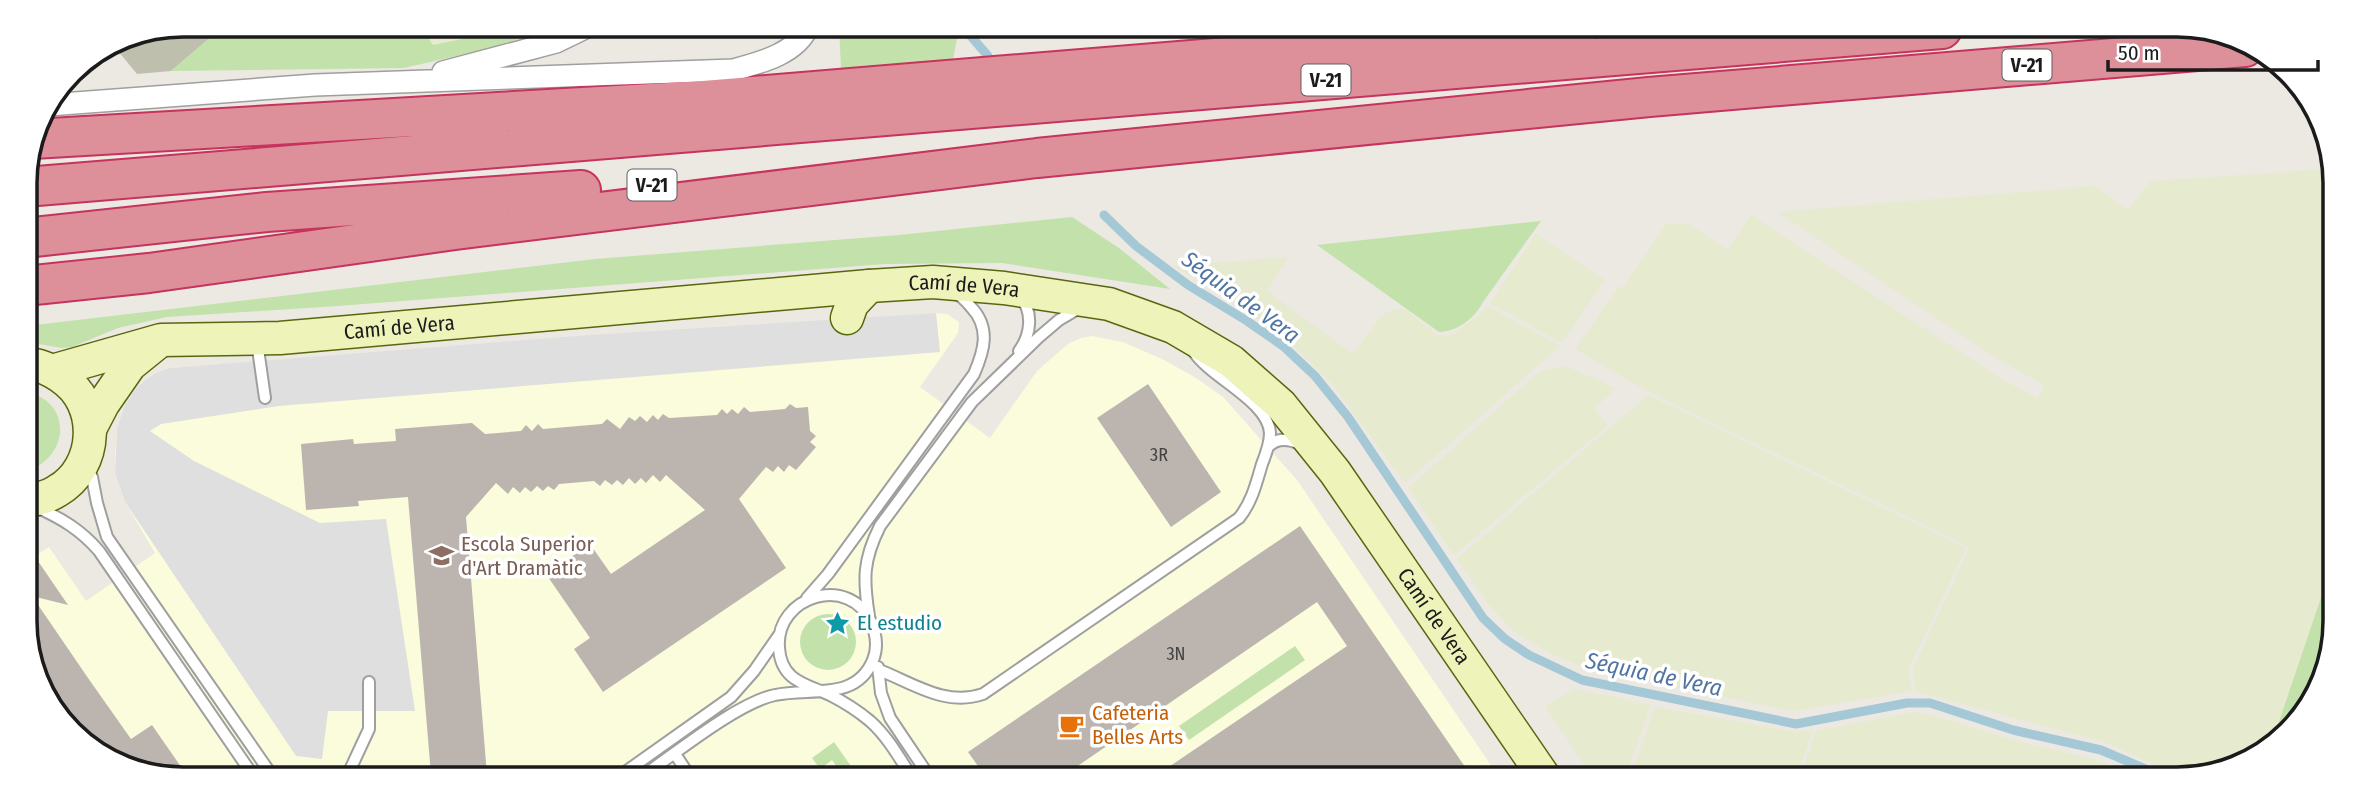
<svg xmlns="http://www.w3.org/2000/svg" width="2360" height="804" viewBox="0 0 2360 804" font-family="'Fira Sans Condensed',sans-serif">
<rect width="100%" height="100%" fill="#ece9e2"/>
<path fill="#fafcdb" d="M 936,313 L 947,314 L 959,322 L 958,333 L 920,387 L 990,438 L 1037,371 L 1068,344 L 1081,338 L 1091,336 L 1123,342 L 1164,360 L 1196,378 L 1223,397 L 1297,480 L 1499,777 L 141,774 L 27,652 L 27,545 L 35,556 L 49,547 L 86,601 L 155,553 L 125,502 L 115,473 L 115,459 L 117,428 L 125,405 L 137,387 L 155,373 L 170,368 Z"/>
<path fill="#bfbfae" d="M 183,25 L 225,25 L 171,71 L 137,74 L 118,51 L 83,79 L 65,80 L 71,71 L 123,36 Z"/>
<path fill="#e6eace" d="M 420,25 L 528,25 L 432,45 Z
M 2332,169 L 2330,571 L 2270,748 L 2187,779 L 2104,742 L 1915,691 L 1913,669 L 1970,547 L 1647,391 L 1575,349 L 1618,288 L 1624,286 L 1667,223 L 1689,224 L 1728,250 L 1751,215 L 2003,380 L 2038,398 L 2044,385 L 2001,361 L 1778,212 L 2095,186 L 2128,210 L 2151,181 Z
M 1536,234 L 1605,280 L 1562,343 L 1490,303 Z
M 1289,257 L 1267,291 L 1353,354 L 1381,316 L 1394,309 L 1406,310 L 1437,335 L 1450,336 L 1482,313 L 1487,306 L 1560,346 L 1405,483 L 1329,380 L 1287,340 L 1218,290 L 1173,266 Z
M 1565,366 L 1601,381 L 1615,389 L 1594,409 L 1608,425 L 1454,555 L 1408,488 L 1539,372 Z
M 1648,395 L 1966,548 L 1909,668 L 1912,691 L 1793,711 L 1587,669 L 1548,652 L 1517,634 L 1490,606 L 1457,559 Z
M 1575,689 L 1651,705 L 1625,778 L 1593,778 L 1545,706 Z
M 1655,707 L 1796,732 L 1813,730 L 1796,778 L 1630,778 Z
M 1914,712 L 1938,717 L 2013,740 L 2097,760 L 2145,779 L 1800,778 L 1816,731 Z"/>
<path fill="#c3e2ab" d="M 225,25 L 420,25 L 433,45 L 528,25 L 558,26 L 487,49 L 404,68 L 171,71 Z
M 839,26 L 953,27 L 958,34 L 953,59 L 841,69 Z
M 1072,217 L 1119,248 L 1170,289 L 1002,263 L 885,264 L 338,306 L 167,317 L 118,328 L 72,347 L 62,348 L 26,342 L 26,326 L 595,259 L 899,235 Z
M 1541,221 L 1483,302 C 1475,318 1457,332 1439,332 L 1317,245 Z
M 26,392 C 73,401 70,458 26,471 Z
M 2330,571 L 2330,663 L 2274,747 L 2270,748 Z
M800 642a28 28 0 1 1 56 0a28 28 0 1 1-56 0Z
M 1295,646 L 1305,660 L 1189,740 L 1179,726 Z
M 834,742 L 858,776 L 843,776 L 832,760 L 820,769 L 812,758 Z"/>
<path fill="#dfdfdf" d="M 936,313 L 940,352 L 279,406 L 161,424 L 150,431 L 194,461 L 320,523 L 386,519 L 415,711 L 328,711 L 322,759 L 296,756 L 125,502 L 115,473 L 117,428 L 125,405 L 137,387 L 155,373 L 170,368 L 590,335 Z"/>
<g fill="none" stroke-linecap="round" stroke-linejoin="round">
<path stroke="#a5c8d6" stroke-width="9" d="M 963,27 L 988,56
M 1104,215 L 1136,246 L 1188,285 L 1247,321 L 1283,346 L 1315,376 L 1348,417 L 1483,618 L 1505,639 L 1529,655 L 1582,680 L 1796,724 L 1907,703 L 1930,703 L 2013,730 L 2101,750 L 2169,779"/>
</g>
<path fill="#bcb5af" d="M 1148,384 L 1221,492 L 1171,527 L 1097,418 Z
M 790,404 L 796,408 L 808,407 L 810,431 L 816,436 L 810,442 L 816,447 L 796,470 L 789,465 L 784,472 L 778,466 L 773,472 L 766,467 L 739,499 L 786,568 L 603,692 L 574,649 L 590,638 L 546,574 L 590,544 L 611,574 L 705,510 L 666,475 L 660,482 L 653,475 L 646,483 L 641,478 L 635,484 L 629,478 L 623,485 L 617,480 L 612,485 L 605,480 L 600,486 L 594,481 L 559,484 L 554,490 L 548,486 L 543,491 L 537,486 L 531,492 L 525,487 L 520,493 L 513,487 L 508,494 L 496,483 L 466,517 L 487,775 L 431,775 L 408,497 L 358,501 L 359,506 L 306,510 L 301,444 L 353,439 L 354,444 L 396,441 L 395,429 L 472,423 L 485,434 L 521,431 L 526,425 L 532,431 L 538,424 L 543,429 L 602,424 L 607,419 L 620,429 L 629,417 L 635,421 L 640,416 L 647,422 L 653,415 L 658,420 L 663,414 L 669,418 L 717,415 L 722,409 L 727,414 L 732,409 L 738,414 L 744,407 L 750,412 L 785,409 Z
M 1300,526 L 1472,777 L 1154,777 L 1347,646 L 1317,602 L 1063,776 L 985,776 L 968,752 Z
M 27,545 L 68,605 L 32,596 L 88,678 L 131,739 L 152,725 L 186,774 L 141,774 L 64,726 L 27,652 Z"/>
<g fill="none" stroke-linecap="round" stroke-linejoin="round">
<defs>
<path id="lane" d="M 1019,296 C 1034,311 1031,335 1019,351
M 257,342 L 265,398
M 1268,447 C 1277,437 1289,439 1300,444
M 86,468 L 92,477 L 97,503 L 107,537 L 271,774
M 36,507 C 61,518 81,530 99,551 L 252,774
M 807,598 L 828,574 L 974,374 C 984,351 991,328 971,307 C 966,301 962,296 954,292
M 869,616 C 863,579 863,560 880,526 L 972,402 L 1039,337 L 1059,320 L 1081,307
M 878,667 L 881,693 L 890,718 L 929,776
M 879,670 C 913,683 945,707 983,694 L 1239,518 C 1252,502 1256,484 1262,464 C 1266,454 1270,443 1270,433 C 1268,401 1211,378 1194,352
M 675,754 L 689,775
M 346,775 L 349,772 L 369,729 L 369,682
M 621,775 L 731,697 L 754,671 L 779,635
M 644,775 C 676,753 739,702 775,695 C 810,687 856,702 873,660 C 878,648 876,635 872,624 C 851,573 775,595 779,648 C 781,681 806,684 830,695 C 844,702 858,711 870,721 C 887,736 899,757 911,776"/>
<path id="street" d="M 443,72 L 556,42 L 589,26
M 48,105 L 315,85 L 733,70 C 759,63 797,54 808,26"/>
<g id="secondary">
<path d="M 847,318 L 852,304 L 869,286"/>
<path d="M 26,364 C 38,364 51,370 61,377 C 101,403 99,467 57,491 C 48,497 38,499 27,501"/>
<path id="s1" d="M 52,371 L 161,340 L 280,338 L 869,286 L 933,282 L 1004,288 L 1109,304 L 1173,327 L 1231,361 L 1281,405 L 1335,472 L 1545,778"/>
<path d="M 91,427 L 103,404 L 130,365 L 156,344"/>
</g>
<path id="highway" d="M 33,139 L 704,100 L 1578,28
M 25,187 L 1942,29
M 25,238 L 267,212 L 581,190
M 25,286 L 149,273 L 455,230 L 1037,158 L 1649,97 L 2245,47"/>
</defs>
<use href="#lane" stroke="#9f9f9f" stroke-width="14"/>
<use href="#street" stroke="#9f9f9f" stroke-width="24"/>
<use href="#secondary" stroke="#58670e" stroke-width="35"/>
<use href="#highway" stroke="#c6335d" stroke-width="42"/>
<use href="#lane" stroke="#fff" stroke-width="10"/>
<use href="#street" stroke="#fff" stroke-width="21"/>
<use href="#secondary" stroke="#edf3b9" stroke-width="32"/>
<use href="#highway" stroke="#dd8f9a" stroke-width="38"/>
</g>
<defs>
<symbol id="school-bare" viewBox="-9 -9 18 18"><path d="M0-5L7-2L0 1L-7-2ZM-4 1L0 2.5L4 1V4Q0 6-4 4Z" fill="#8d6e63" stroke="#fff" stroke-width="2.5" paint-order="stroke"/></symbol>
<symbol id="sight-bare" viewBox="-9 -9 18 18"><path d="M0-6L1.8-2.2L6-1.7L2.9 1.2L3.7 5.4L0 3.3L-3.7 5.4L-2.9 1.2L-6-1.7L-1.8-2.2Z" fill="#0f9aa8" stroke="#fff" stroke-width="2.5" paint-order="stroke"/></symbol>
<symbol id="cafe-bare" viewBox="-9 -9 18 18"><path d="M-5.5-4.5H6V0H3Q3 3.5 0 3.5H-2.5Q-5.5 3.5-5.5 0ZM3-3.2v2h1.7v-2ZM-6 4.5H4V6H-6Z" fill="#e8710a" stroke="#fff" stroke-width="2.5" paint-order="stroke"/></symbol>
</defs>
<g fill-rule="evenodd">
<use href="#school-bare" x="424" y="538" width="35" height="35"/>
<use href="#sight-bare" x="820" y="606" width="35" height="35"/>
<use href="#cafe-bare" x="1054" y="708" width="35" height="35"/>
</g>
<g text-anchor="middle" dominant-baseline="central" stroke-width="7" stroke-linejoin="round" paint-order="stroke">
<g font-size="18" fill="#434240">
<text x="1159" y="455">3R</text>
<text x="1176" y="654">3N</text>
</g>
<g fill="#fff" stroke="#5f5f5f" stroke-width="2">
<rect x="2002.5" y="49.5" width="49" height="31" rx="5"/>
<rect x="1301.5" y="64.5" width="49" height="31" rx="5"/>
<rect x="627.5" y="169.5" width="49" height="31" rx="5"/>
</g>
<g font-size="19" font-weight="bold" fill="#1b1b1b">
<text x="2027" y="65">V-21</text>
<text x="1326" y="80">V-21</text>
<text x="652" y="185">V-21</text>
</g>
<g font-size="21" fill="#1b1b1b" stroke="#fff">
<text stroke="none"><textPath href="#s1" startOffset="919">Camí de Vera</textPath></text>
<text stroke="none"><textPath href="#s1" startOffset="352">Camí de Vera</textPath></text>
<text stroke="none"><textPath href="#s1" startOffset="1528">Camí de Vera</textPath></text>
</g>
<g font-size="21" fill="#785e54" stroke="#fff" text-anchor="start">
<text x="461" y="544">Escola Superior<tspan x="461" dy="24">d'Art Dramàtic</tspan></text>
</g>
<g font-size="21" fill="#0d838f" stroke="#fff" text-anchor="start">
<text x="857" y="623">El estudio</text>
</g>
<g font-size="21" fill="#c56008" stroke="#fff" text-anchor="start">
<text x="1092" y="713">Cafeteria<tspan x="1092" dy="24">Belles Arts</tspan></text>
</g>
<g font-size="23" font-style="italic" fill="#5175a2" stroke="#fff">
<text transform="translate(1241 297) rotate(36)">Séquia de Vera</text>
<text transform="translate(1654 674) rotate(12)">Séquia de Vera</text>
</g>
</g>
<path d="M0 0H2360V804H0ZM183 37H2177A146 146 0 0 1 2323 183V621A146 146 0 0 1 2177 767H183A146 146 0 0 1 37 621V183A146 146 0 0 1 183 37Z" fill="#fff" fill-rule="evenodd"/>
<path fill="none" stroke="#1b1b1b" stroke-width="3.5" d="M183 37H2177A146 146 0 0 1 2323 183V621A146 146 0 0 1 2177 767H183A146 146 0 0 1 37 621V183A146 146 0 0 1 183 37Z"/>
<path d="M2108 60v10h210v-10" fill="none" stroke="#1b1b1b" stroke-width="3.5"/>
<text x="2118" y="60" font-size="21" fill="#1b1b1b" stroke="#ffffff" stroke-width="5" paint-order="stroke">50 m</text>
</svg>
